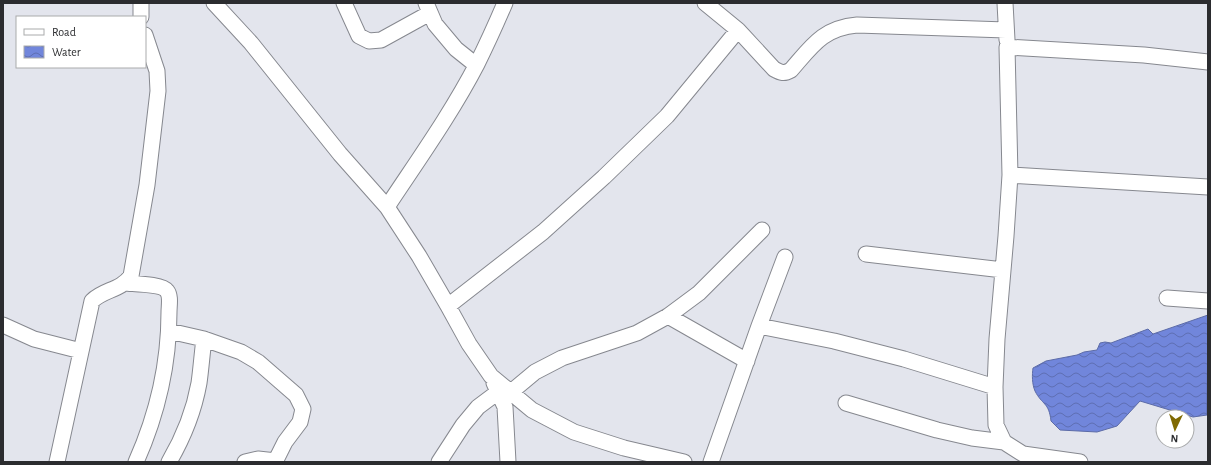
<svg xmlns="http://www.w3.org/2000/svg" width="1211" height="465" viewBox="0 0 1211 465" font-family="'Alegreya Sans',sans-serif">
<defs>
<pattern id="water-waves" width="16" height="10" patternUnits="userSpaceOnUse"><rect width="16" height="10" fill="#7186db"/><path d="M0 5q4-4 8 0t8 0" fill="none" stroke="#5d6eb2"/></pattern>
</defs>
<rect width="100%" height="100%" fill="#e3e5ed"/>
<path fill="url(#water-waves)" stroke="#5c6ba7" d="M 1208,315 L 1207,415 L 1193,417 L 1140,401 L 1117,426 L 1097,432 L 1060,430 L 1051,421 C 1049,402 1042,405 1035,391 C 1032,384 1032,375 1033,368 L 1046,361 L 1077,355 L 1084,352 L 1097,350 L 1100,343 L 1105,342 L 1111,343 L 1148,329 L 1153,334 Z"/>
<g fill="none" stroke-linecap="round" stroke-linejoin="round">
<defs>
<path id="street" d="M 214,3 L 251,43 L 340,154 L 387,207 L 419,256 L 448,306 L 469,344 L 491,376 L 532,410 L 574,432 L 624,448 L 684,462
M 344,3 L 359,36 L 369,41 L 381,40 L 430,13
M 426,3 L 435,24 L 456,49 L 476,65
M 705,3 L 738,30 L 774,69 C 781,73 784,74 791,70 C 812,46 823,28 857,25 L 1006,30
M 1005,3 L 1007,40
M 141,17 L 141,3
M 1010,175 L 1208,187
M 387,207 C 418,160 451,114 477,64 C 487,44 496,24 505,3
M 866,254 L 1003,270
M 125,283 C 134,284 162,284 167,291 C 171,296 169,306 169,312 C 169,363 157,415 136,462
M 1167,298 L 1208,301
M 448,306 L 543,232 L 604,177 L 667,116 L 738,30
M 668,316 L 747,361
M 3,325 L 34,339 L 81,351
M 759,326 L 834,341 L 904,359 L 995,387
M 169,331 L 204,339 L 241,352 L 258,362 L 296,395 L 303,409 L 300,422 L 285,442 L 275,462
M 494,383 L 505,407 L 508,462
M 511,392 L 535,372 L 562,358 L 637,333 L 668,316 L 699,293 L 762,230
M 846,403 L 937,430 L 972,438 L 1004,442
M 57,462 L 92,301 C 104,289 120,291 131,276 L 147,185 L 158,91 L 157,71 L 145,35
M 169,462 C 183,438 194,411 199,383 C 201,369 202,354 204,339
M 245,462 L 258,459 L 276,461
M 439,462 L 463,425 L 478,407 L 498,392
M 711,462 L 759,326 L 785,257
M 1080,462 L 1023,454 L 1004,442 L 996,425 L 995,387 L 997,339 L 1006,236 L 1010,175 L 1007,47 L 1144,55 L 1208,62"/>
</defs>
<use href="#street" stroke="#86888f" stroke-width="17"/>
<use href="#street" stroke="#fff" stroke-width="15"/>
</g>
<rect width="1211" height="465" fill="none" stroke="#2b2c2f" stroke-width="8"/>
<rect x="16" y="16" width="130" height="52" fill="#ffffff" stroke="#aaabac"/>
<rect x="24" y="29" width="20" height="6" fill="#ffffff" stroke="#aaabac"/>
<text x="52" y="36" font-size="12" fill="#2b2c2f">Road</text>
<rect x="24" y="46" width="20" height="12" fill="url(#water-waves)" stroke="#aaabac"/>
<text x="52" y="56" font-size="12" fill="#2b2c2f">Water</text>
<g transform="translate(1175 429) rotate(184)"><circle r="19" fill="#ffffff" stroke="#aaabac"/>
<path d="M0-3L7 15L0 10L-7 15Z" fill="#806a02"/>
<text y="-6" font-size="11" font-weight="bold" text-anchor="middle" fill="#2b2c2f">N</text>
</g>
</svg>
